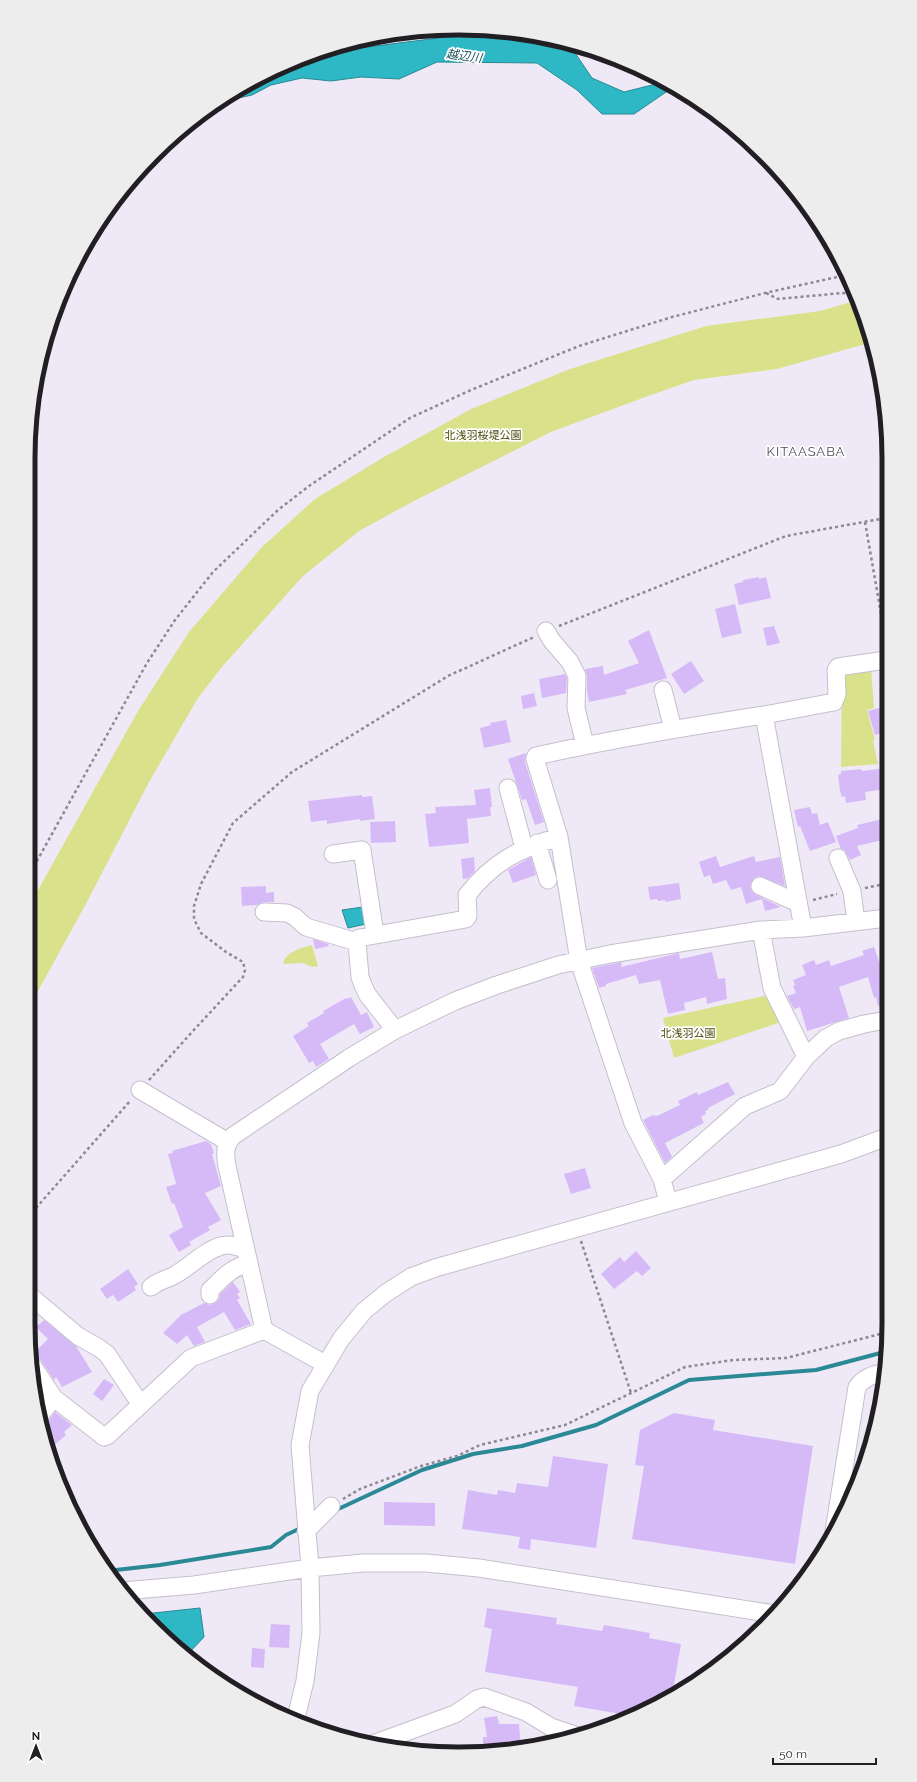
<svg xmlns="http://www.w3.org/2000/svg" width="917" height="1782" viewBox="0 0 917 1782" font-family="Raleway,'Noto Sans JP',sans-serif">
<rect width="100%" height="100%" fill="#efe9f7"/>
<path fill="#d9e28b" d="M 858,300 L 869,343 L 777,369 L 694,380 L 648,396 L 551,432 L 414,501 L 359,531 L 303,576 L 222,667 L 198,698 L 148,784 L 87,902 L 28,1009 L 28,908 L 138,711 L 189,632 L 262,547 L 315,499 L 384,457 L 471,409 L 570,369 L 706,326 L 820,311 Z
M 871,668 L 874,708 L 867,710 L 875,740 L 873,741 L 878,764 L 841,767 L 842,671 Z
M 312,945 L 318,966 L 312,967 L 303,963 L 283,964 C 285,952 301,948 312,945 Z
M 769,995 L 781,1022 L 674,1058 L 663,1018 Z"/>
<path fill="#2eb7c4" stroke="#2a8994" d="M 478,33 L 520,39 L 532,36 L 570,43 L 587,49 L 587,51 L 575,53 L 592,78 L 624,92 L 664,82 L 672,88 L 634,114 L 602,114 L 577,90 L 537,63 L 437,62 L 399,79 L 361,77 L 331,81 L 302,78 L 271,85 L 252,95 L 221,102 L 243,86 L 312,54 Z
M 363,907 L 366,924 L 348,928 L 342,910 Z
M 200,1608 L 204,1637 L 186,1656 L 174,1647 L 144,1614 Z"/>
<g fill="none" stroke-linecap="round" stroke-linejoin="round">
<path stroke="#2a8994" stroke-width="4" d="M 334,1511 L 422,1470 L 473,1454 L 522,1446 L 596,1425 L 689,1380 L 816,1370 L 888,1351
M 107,1571 L 160,1565 L 271,1547 L 286,1535 L 303,1527"/>
</g>
<path fill="#d6baf7" d="M 759,577 L 759,579 L 766,577 L 771,598 L 739,605 L 734,584 L 743,582 L 743,580 Z
M 735,604 L 742,633 L 722,638 L 715,609 Z
M 774,626 L 780,643 L 767,646 L 763,628 Z
M 649,630 L 667,678 L 625,690 L 627,694 L 589,702 L 587,690 L 587,676 L 585,669 L 603,666 L 604,675 L 639,663 L 628,641 Z
M 691,661 L 704,681 L 684,694 L 671,674 Z
M 565,674 L 567,678 L 566,693 L 542,698 L 539,679 Z
M 534,693 L 537,706 L 523,709 L 521,696 Z
M 886,706 L 886,732 L 875,735 L 868,711 Z
M 506,720 L 511,742 L 484,748 L 480,728 L 491,725 L 490,723 Z
M 526,753 L 525,762 L 544,822 L 535,825 L 526,799 L 522,800 L 508,759 Z
M 886,768 L 886,789 L 865,792 L 866,800 L 846,803 L 845,796 L 842,797 L 840,791 L 838,775 L 841,774 L 841,771 L 861,769 L 862,771 Z
M 490,788 L 492,807 L 490,807 L 491,816 L 467,819 L 469,843 L 429,847 L 425,814 L 436,813 L 435,807 L 476,805 L 474,790 Z
M 362,795 L 362,797 L 372,796 L 375,819 L 360,821 L 360,819 L 327,824 L 327,820 L 311,822 L 308,801 Z
M 810,807 L 812,814 L 817,813 L 820,825 L 828,822 L 836,842 L 810,851 L 800,826 L 798,827 L 794,810 Z
M 887,818 L 887,839 L 857,846 L 861,855 L 850,860 L 844,850 L 841,849 L 836,836 L 858,828 L 857,825 Z
M 395,821 L 396,842 L 371,843 L 370,822 Z
M 716,856 L 720,867 L 754,856 L 756,862 L 780,857 L 785,886 L 759,876 L 754,878 L 750,887 L 752,892 L 756,895 L 781,907 L 765,911 L 762,899 L 746,904 L 741,887 L 731,890 L 726,880 L 713,884 L 710,875 L 704,877 L 699,862 Z
M 474,857 L 475,871 L 468,878 L 463,879 L 461,859 Z
M 531,857 L 536,875 L 513,883 L 508,870 Z
M 679,883 L 681,899 L 665,902 L 665,900 L 658,901 L 657,899 L 650,900 L 648,887 Z
M 266,886 L 266,893 L 274,892 L 274,902 L 264,902 L 257,905 L 242,906 L 241,887 Z
M 313,939 L 328,944 L 329,946 L 315,949 Z
M 874,947 L 887,984 L 887,1004 L 878,1006 L 876,997 L 874,998 L 868,977 L 839,987 L 849,1018 L 807,1031 L 800,1007 L 794,1009 L 787,996 L 796,993 L 793,986 L 795,985 L 793,980 L 806,975 L 802,965 L 814,960 L 816,965 L 829,960 L 831,966 L 864,955 L 862,951 Z
M 712,952 L 718,979 L 725,978 L 727,999 L 707,1004 L 706,997 L 684,1003 L 685,1010 L 668,1014 L 660,980 L 639,984 L 636,975 L 606,984 L 606,986 L 599,988 L 592,968 L 622,962 L 621,967 L 679,953 L 680,959 Z
M 351,997 L 361,1015 L 367,1012 L 374,1027 L 360,1034 L 354,1024 L 320,1044 L 329,1059 L 316,1067 L 313,1061 L 309,1063 L 293,1036 L 309,1026 L 307,1023 L 324,1013 L 323,1011 L 346,998 L 347,999 Z
M 728,1082 L 735,1094 L 708,1108 L 709,1109 L 705,1111 L 706,1114 L 701,1117 L 704,1123 L 665,1143 L 672,1157 L 665,1163 L 643,1120 L 653,1115 L 657,1116 L 680,1105 L 678,1101 L 697,1092 L 698,1095 Z
M 206,1141 L 211,1144 L 214,1153 L 212,1154 L 221,1186 L 205,1193 L 221,1220 L 208,1227 L 210,1230 L 189,1242 L 191,1245 L 179,1252 L 169,1235 L 183,1227 L 174,1203 L 172,1204 L 166,1187 L 176,1184 L 168,1154 L 173,1153 L 172,1151 Z
M 585,1168 L 591,1188 L 571,1194 L 564,1174 Z
M 636,1251 L 651,1268 L 642,1276 L 637,1271 L 614,1289 L 601,1274 L 620,1257 L 624,1262 Z
M 128,1269 L 138,1284 L 134,1287 L 136,1290 L 118,1302 L 113,1295 L 107,1299 L 100,1289 Z
M 233,1282 L 240,1292 L 237,1294 L 240,1298 L 237,1300 L 251,1324 L 235,1330 L 224,1312 L 197,1327 L 205,1342 L 194,1346 L 187,1335 L 177,1344 L 163,1333 L 181,1315 L 204,1303 L 210,1305 L 215,1303 L 219,1300 L 220,1294 Z
M 44,1320 L 76,1346 L 92,1372 L 62,1387 L 56,1377 L 54,1380 L 40,1359 L 36,1356 L 31,1355 L 31,1353 L 34,1353 L 48,1339 L 36,1327 Z
M 104,1379 L 114,1385 L 102,1401 L 93,1394 Z
M 55,1412 L 72,1425 L 64,1432 L 66,1435 L 52,1447 L 45,1438 L 41,1426 L 47,1422 Z
M 674,1413 L 715,1420 L 713,1430 L 813,1446 L 795,1564 L 632,1539 L 644,1466 L 635,1465 L 640,1430 Z
M 553,1456 L 608,1464 L 596,1548 L 531,1539 L 530,1550 L 518,1548 L 520,1537 L 462,1529 L 468,1490 L 497,1495 L 498,1490 L 515,1493 L 517,1483 L 548,1487 Z
M 384,1502 L 435,1503 L 435,1526 L 384,1525 Z
M 487,1608 L 557,1618 L 556,1624 L 602,1631 L 604,1625 L 650,1633 L 649,1638 L 681,1644 L 672,1696 L 649,1710 L 620,1721 L 621,1714 L 574,1706 L 578,1687 L 485,1672 L 492,1629 L 484,1627 Z
M 271,1624 L 290,1625 L 289,1648 L 269,1647 Z
M 252,1648 L 265,1649 L 264,1668 L 251,1667 Z
M 497,1716 L 499,1724 L 519,1724 L 521,1749 L 483,1751 L 483,1737 L 487,1737 L 484,1718 Z"/>
<g fill="none" stroke-linecap="round" stroke-linejoin="round">
<defs>
<path id="minor" d="M 546,631 L 552,641 L 570,662 L 577,676 L 576,708 L 585,745
M 663,690 L 673,729
M 508,788 L 524,848
M 537,843 L 548,880
M 333,854 L 362,850 L 375,934
M 838,858 L 852,891 L 856,922
M 760,886 L 798,903
M 264,912 L 287,913 L 295,917 L 306,927 L 357,942
M 803,928 L 764,715 L 834,702 L 837,694 L 836,670 L 838,667 L 886,660
M 761,930 L 772,988 L 806,1057
M 395,1030 L 367,994 L 363,985 L 360,977 L 357,942 L 359,938 L 466,919 L 468,916 L 467,895 C 493,862 520,848 559,837
M 140,1090 L 228,1142
M 662,1179 L 745,1106 L 780,1091 L 806,1057 L 826,1038 L 839,1031 L 864,1024 L 887,1020
M 668,1202 L 662,1179 L 633,1123 L 579,961 L 559,837 L 535,759 L 536,756 C 612,739 688,727 764,715
M 151,1287 C 158,1281 165,1280 173,1276 C 189,1268 203,1251 221,1246 C 229,1243 237,1247 245,1249
M 28,1294 L 78,1336 L 99,1348 L 107,1354 L 141,1405
M 210,1295 L 210,1290 C 222,1279 231,1267 248,1264
M 325,1364 L 264,1330 L 227,1166 C 225,1154 224,1146 233,1136 L 349,1058 L 395,1030 L 455,1001 L 497,985 L 558,965 L 610,954 L 761,930 L 803,928 L 887,918
M 32,1365 L 54,1398
M 39,1416 L 54,1398 L 104,1437 L 107,1436 L 191,1358 L 264,1330
M 306,1531 L 331,1506
M 834,1531 L 857,1387 C 864,1377 873,1375 885,1372
M 122,1591 L 194,1585 L 310,1568 L 363,1563 L 426,1563 L 479,1568 L 775,1614
M 295,1722 L 305,1681 L 311,1633 L 310,1568 L 300,1445 L 310,1391 L 341,1339 L 364,1311 L 386,1293 L 411,1277 L 435,1268 L 841,1154 L 887,1137
M 373,1744 L 455,1714 L 477,1699 L 484,1697 L 526,1712 L 551,1727 L 578,1736"/>
</defs>
<use href="#minor" stroke="#c5bfcd" stroke-width="19"/>
<path stroke="#8d8892" stroke-width="2.5" stroke-dasharray="3 3" stroke-linecap="butt" d="M 766,293 L 778,299 L 842,293 L 856,294
M 865,522 L 886,642
M 559,626 L 786,536 L 886,518
M 28,877 L 147,663 L 175,620 L 213,572 L 278,510 L 309,486 L 410,418 L 471,390 L 579,346 L 672,317 L 765,293 L 846,275
M 865,888 L 880,885 L 887,880
M 813,900 L 837,894
M 149,1080 L 192,1032 L 243,977 L 245,970 L 243,962 L 226,952 L 201,933 L 194,919 L 194,906 L 201,884 L 233,823 L 292,772 L 448,676 L 534,637
M 28,1217 L 131,1100
M 581,1241 L 631,1393
M 343,1499 L 360,1489 L 421,1466 L 457,1456 L 480,1445 L 565,1425 L 685,1367 L 733,1360 L 786,1358 L 888,1332"/>
<use href="#minor" stroke="#fff" stroke-width="17"/>
</g>
<g text-anchor="middle" dominant-baseline="central" stroke-width="3.5" stroke-linejoin="round" paint-order="stroke">
<g font-size="11" fill="#4c500d" stroke="#fff">
<text x="483" y="435">北浅羽桜堤公園</text>
<text x="688" y="1033">北浅羽公園</text>
</g>
<g font-size="12" font-style="italic" fill="#1f555b" stroke="#fff">
<text transform="translate(464 56) rotate(7)">越辺川</text>
</g>
<g font-size="13" letter-spacing="1" fill="#4f4a55" stroke="#fff">
<text x="806" y="451">KITAASABA</text>
</g>
</g>
<path d="M0 0H917V1782H0ZM458 35H459A423 423 0 0 1 882 458V1324A423 423 0 0 1 459 1747H458A423 423 0 0 1 35 1324V458A423 423 0 0 1 458 35Z" fill="#ededed" fill-rule="evenodd"/>
<path fill="none" stroke="#221f24" stroke-width="5" d="M458 35H459A423 423 0 0 1 882 458V1324A423 423 0 0 1 459 1747H458A423 423 0 0 1 35 1324V458A423 423 0 0 1 458 35Z"/>
<g transform="translate(36 1746)" stroke="#ffffff" stroke-width="3" paint-order="stroke">
<path d="M0-3L7 15L0 10L-7 15Z" fill="#221f24"/>
<text y="-6" font-size="11" font-weight="bold" text-anchor="middle" fill="#221f24">N</text>
</g>
<path d="M773 1758v6h103v-6" fill="none" stroke="#221f24" stroke-width="2"/>
<text x="779" y="1758" font-size="12" fill="#221f24" stroke="#ffffff" stroke-width="3" paint-order="stroke">50 m</text>
</svg>
